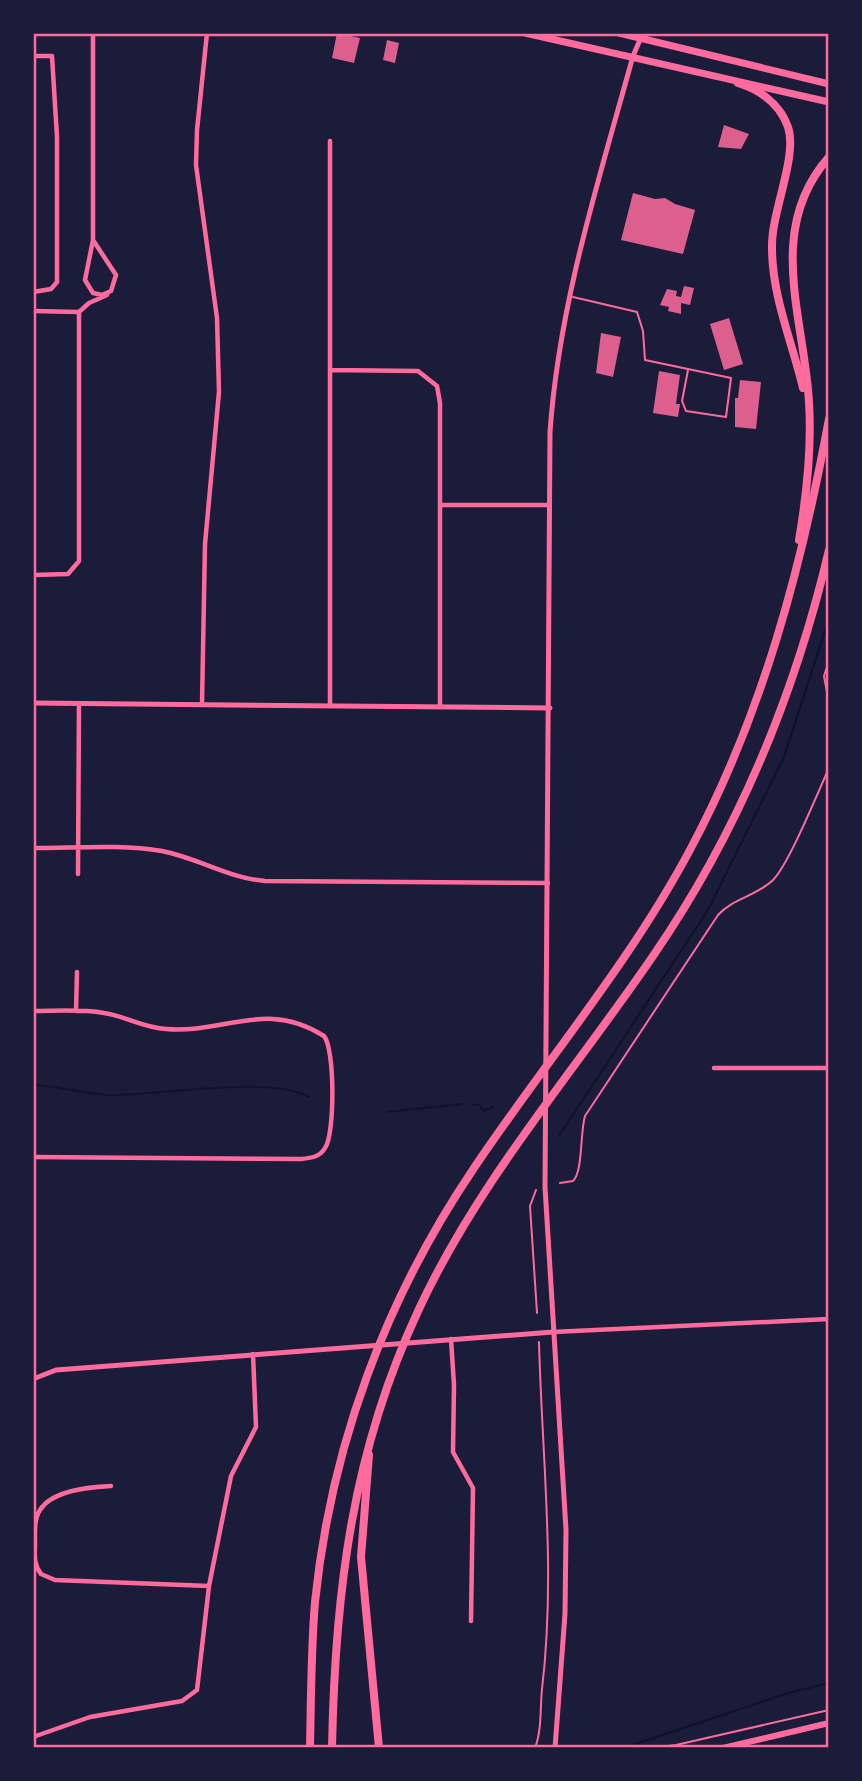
<svg xmlns="http://www.w3.org/2000/svg" width="862" height="1781" viewBox="0 0 862 1781" font-family="'Fira Sans Condensed',sans-serif">
<rect width="100%" height="100%" fill="#1b1b3a"/>
<g fill="none" stroke-linecap="round" stroke-linejoin="round">
<path stroke="#12122b" stroke-width="2" d="M 33,1085 C 60,1086 87,1095 113,1095 C 161,1095 270,1075 309,1097
M 472,1105 L 479,1105 L 484,1111 L 493,1107
M 387,1112 L 462,1104
M 559,1136 L 708,910 L 784,757 L 829,618
M 623,1748 L 788,1693 L 829,1683"/>
</g>
<path fill="#dd5f8e" d="M 337,33 L 360,38 L 354,63 L 332,58 Z
M 387,40 L 399,43 L 395,63 L 383,60 Z
M 724,125 L 749,134 L 741,149 L 718,147 Z
M 633,193 L 655,199 L 665,198 L 675,204 L 695,210 L 683,254 L 621,240 Z
M 684,286 L 694,288 L 690,305 L 681,303 L 681,314 L 668,311 L 669,307 L 660,305 L 667,289 L 677,291 L 676,296 L 681,297 Z
M 729,318 L 743,364 L 724,370 L 710,324 Z
M 601,333 L 621,337 L 613,377 L 596,373 Z
M 659,371 L 680,375 L 676,404 L 680,404 L 678,417 L 653,413 Z
M 740,380 L 761,382 L 756,429 L 735,427 L 735,398 L 738,398 Z"/>
<g fill="none" stroke-linecap="round" stroke-linejoin="round">
<path stroke="#ff6b9d" stroke-width="2" d="M 829,661 L 824,676 L 829,703
M 560,1183 L 573,1181 C 583,1172 580,1132 585,1116 L 718,915 C 733,898 757,896 773,880 C 789,864 818,792 829,768
M 536,1190 L 530,1206 L 537,1313
M 535,1748 C 542,1730 540,1708 542,1689 C 556,1572 542,1459 539,1342
M 651,1748 L 676,1745 L 829,1710"/>
<path stroke="#ff6b9d" stroke-width="2" d="M 573,297 L 637,312 L 643,331 L 645,360 L 731,378 L 726,417 L 686,411 L 682,401 L 688,370"/>
<path stroke="#ff6b9d" stroke-width="4.5" d="M 93,33 L 93,240 L 85,280 L 93,293 L 102,295 L 111,291 L 116,275 L 93,240
M 33,56 L 52,56 L 57,137 L 57,282 L 51,289 L 33,292
M 330,141 L 330,705
M 33,311 L 79,312
M 330,370 L 418,371 L 437,386 L 440,403 L 440,706
M 440,505 L 549,505
M 33,575 L 68,574 L 79,561 L 79,312 L 89,303 L 107,295
M 202,704 L 205,544 L 219,392 L 217,318 L 196,165 L 197,130 L 207,33
M 33,848 C 75,848 121,844 162,851 C 198,858 228,878 265,881 L 548,883
M 78,874 L 79,704
M 33,1011 C 56,1011 81,1009 104,1013 C 125,1016 144,1028 166,1029 C 224,1034 266,999 324,1036 C 335,1049 335,1134 325,1148 C 320,1157 311,1158 301,1159 L 33,1157
M 76,1011 L 77,972
M 714,1068 L 829,1068
M 553,1332 L 829,1319
M 451,1339 L 454,1385 L 453,1452 L 473,1488 L 471,1621
M 111,1486 C 90,1487 52,1490 40,1510 C 34,1519 35,1532 35,1542 C 35,1554 33,1564 41,1574 L 55,1580 L 209,1586
M 33,1737 L 90,1717 L 182,1701 L 197,1690 L 209,1586 L 231,1476 L 256,1427 L 253,1354"/>
<path stroke="#ff6b9d" stroke-width="5" d="M 33,703 L 550,708
M 33,1379 L 56,1370 L 553,1332
M 555,1748 L 565,1614 L 566,1530 L 545,1187 L 550,432 C 559,303 599,180 633,56 L 643,33"/>
<path stroke="#ff6b9d" stroke-width="6" d="M 723,1748 L 829,1723"/>
<path stroke="#ff6b9d" stroke-width="7" d="M 525,33 L 829,102
M 619,33 L 829,84"/>
<path stroke="#ff6b9d" stroke-width="8" d="M 738,83 C 760,90 780,104 788,127 C 798,157 771,212 772,248 C 772,296 792,342 803,388
M 799,540 C 807,493 812,449 809,402 C 804,317 765,229 829,157
M 369,1455 L 361,1557 L 379,1748
M 310,1748 C 311,1699 311,1650 315,1602 C 331,1445 386,1298 474,1168 C 546,1061 630,963 691,848 C 763,713 801,569 829,419
M 332,1748 C 335,1592 352,1452 419,1309 C 479,1180 574,1072 653,956 C 737,834 795,694 829,550"/>
</g>
<rect width="862" height="1781" fill="none" stroke="#1b1b3a" stroke-width="70"/>
<rect x="35" y="35" width="792" height="1711" fill="none" stroke="#ff6b9d" stroke-width="2.5"/>
</svg>
